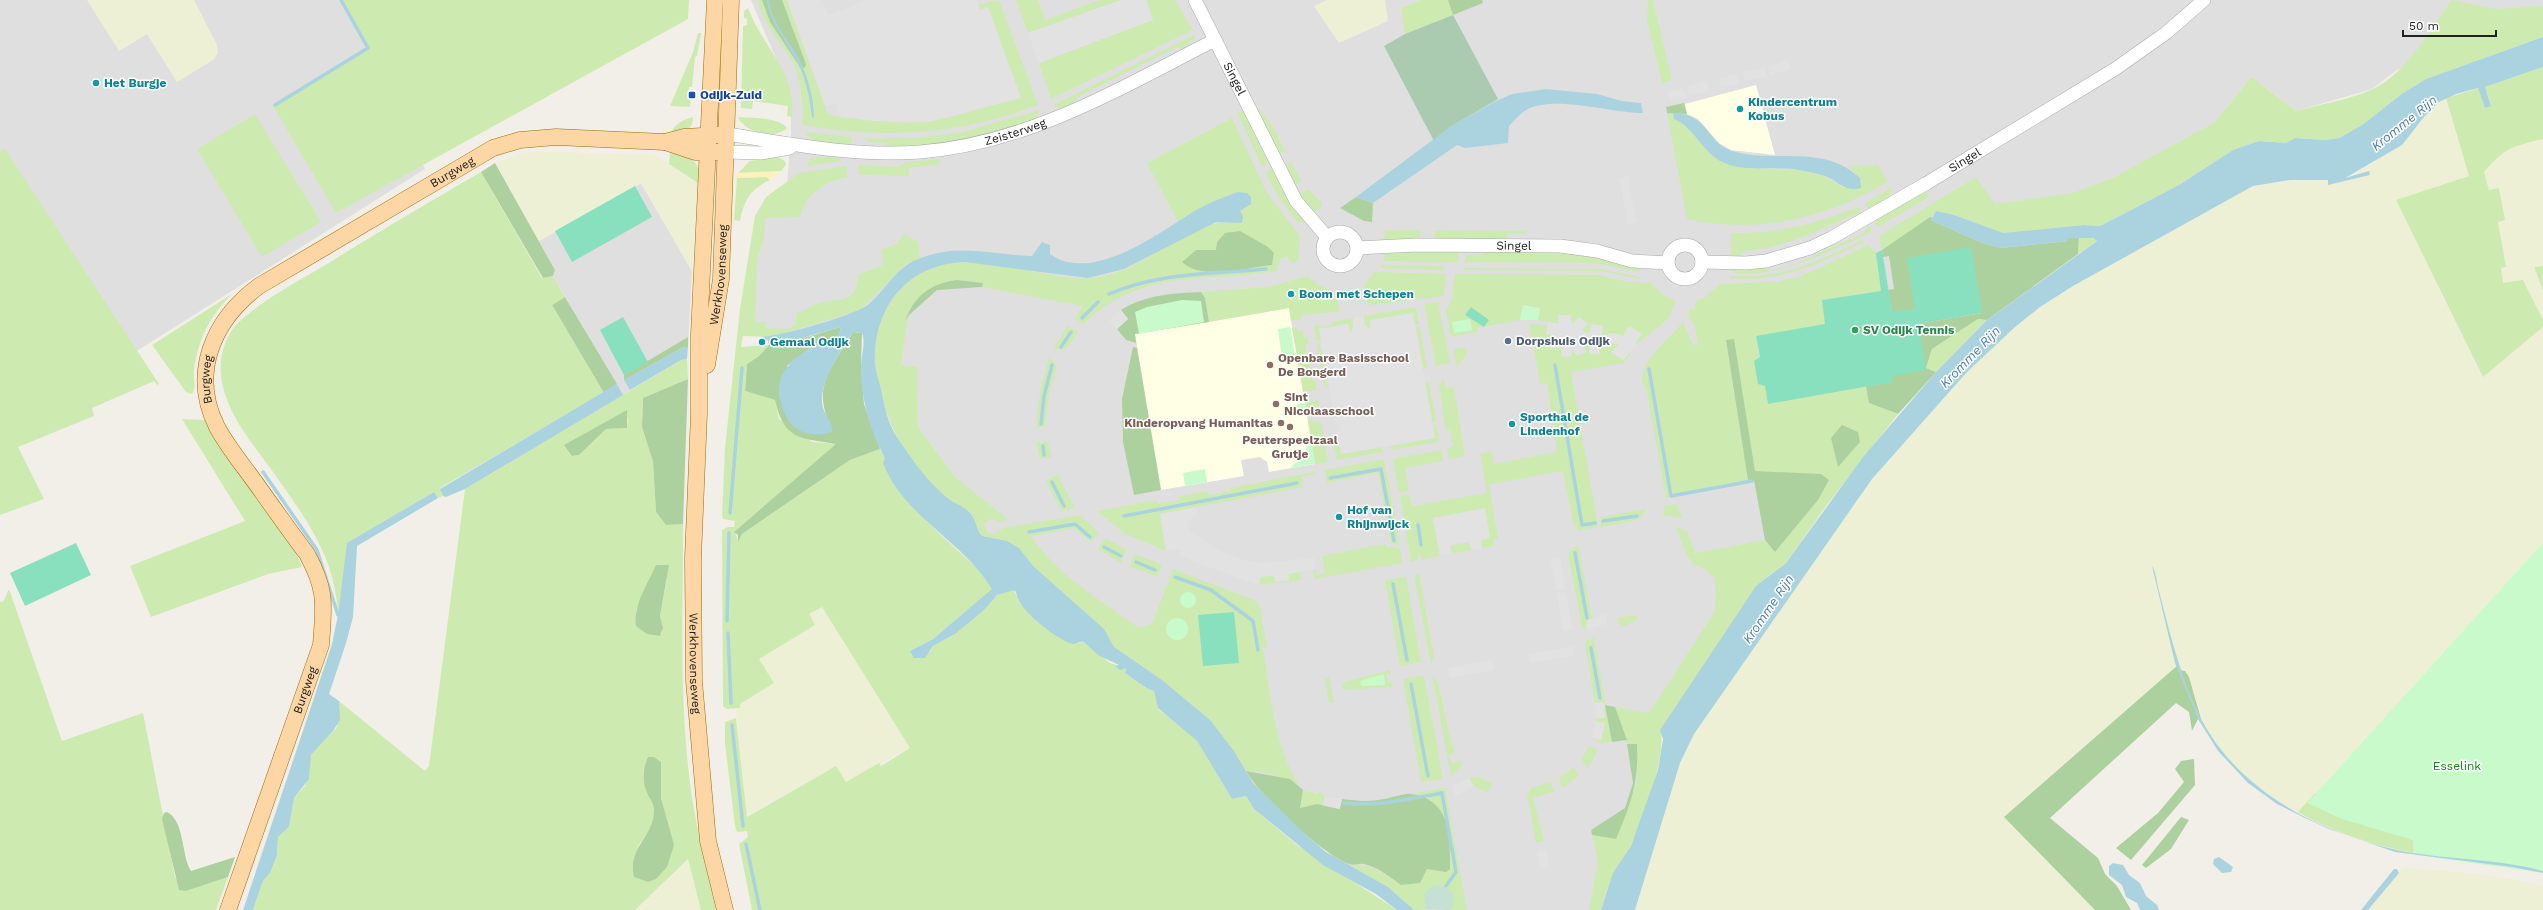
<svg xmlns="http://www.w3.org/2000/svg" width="2543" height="910" viewBox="0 0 2543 910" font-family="'Work Sans',sans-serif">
<rect width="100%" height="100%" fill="#f2efe9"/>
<path fill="#e0dfdf" d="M 0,0 L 343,0 L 425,169 L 132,354 L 0,157 Z
M 751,0 L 2543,0 L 2543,23 L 2397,70 L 2372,89 L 2296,111 L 2251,77 L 2215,122 L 2142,164 L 1930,349 L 1667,716 L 1611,910 L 1407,910 L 1339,862 L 938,499 L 875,316 L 774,339 L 745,325 L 761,214 L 787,185 L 791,136 L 791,94 Z
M 641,183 L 692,271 L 688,347 L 684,347 L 625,380 L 630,390 L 623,395 L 553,276 L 555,270 L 539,241 Z"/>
<path fill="#ffffe5" d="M 1756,85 L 1775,155 L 1731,150 L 1719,143 L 1698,119 L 1687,114 L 1685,104 Z
M 1289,308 L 1315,464 L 1269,472 L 1267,462 L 1260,457 L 1241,460 L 1244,476 L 1161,490 L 1135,334 Z"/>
<path fill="#eef0d5" d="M 87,0 L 194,0 L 217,45 L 218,53 L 213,60 L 177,82 L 147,34 L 119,51 Z
M 1327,0 L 1385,0 L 1388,21 L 1339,43 L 1314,6 Z
M 2446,98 L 2469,176 L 2396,201 L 2483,376 L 2543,327 L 2543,642 L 2490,601 L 2298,812 L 2261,791 L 2232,765 L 2206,729 L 2189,677 L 2180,670 L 2178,665 L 2004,817 L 2095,910 L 1635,910 L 1680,763 L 1694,734 L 1872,479 L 1967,372 L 2015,327 L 2040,307 L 2073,286 L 2253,186 L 2290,180 L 2328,180 L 2328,185 L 2370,175 L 2369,171 L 2345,178 L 2375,162 L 2412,133 L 2432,108 Z
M 2543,139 L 2543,266 L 2534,267 L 2543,290 L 2543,320 L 2523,280 L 2503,284 L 2501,268 L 2506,267 L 2498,221 L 2505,220 L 2500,189 L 2489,190 L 2484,172 L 2502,152 L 2510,147 Z
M 528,151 L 655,155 L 698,183 L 692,271 L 641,183 L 539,241 L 495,163 Z
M 822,607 L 910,748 L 846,782 L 836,766 L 746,817 L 736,709 L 740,708 L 739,704 L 774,683 L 759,659 L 814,625 L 809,614 Z
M 689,859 L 701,910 L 635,910 Z
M 2403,867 L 2478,874 L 2538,884 L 2543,886 L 2543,910 L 2365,910 Z"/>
<path fill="#cdebb0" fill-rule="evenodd" d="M 343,0 L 689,0 L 688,19 L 336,213 L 273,106 L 368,50 Z
M 758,0 L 762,0 L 770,22 L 800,67 L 806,64 L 782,0 L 787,0 L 827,112 L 832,116 L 904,123 L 928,122 L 971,112 L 988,7 L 980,10 L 978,5 L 999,0 L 1038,105 C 963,134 882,140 803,125 C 802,104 802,77 791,59 C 779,40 762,23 758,0 Z
M 1016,0 L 1038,0 L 1045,20 L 1100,0 L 1121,0 L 1028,33 Z
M 1146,0 L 1175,0 L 1193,30 L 1051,99 L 1039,63 L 1153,20 Z
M 1421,0 L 1448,0 L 1453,15 L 1405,34 L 1401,8 Z
M 1648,0 L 1653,0 L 1672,80 L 1662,83 L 1647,20 Z
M 2452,0 L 2496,9 L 2543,6 L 2543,37 L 2426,79 L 2403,93 L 2362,125 L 2339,138 L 2325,140 L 2296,138 L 2286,143 L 2259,141 L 2233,150 L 2179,185 L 2100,226 L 2084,225 L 2003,233 L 1954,215 L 1936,211 L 1928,220 L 1882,250 L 1879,236 L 1976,177 L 1995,204 L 2073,193 L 2113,178 L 2215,122 L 2251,77 L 2296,111 C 2321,104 2349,100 2373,89 C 2407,73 2430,29 2452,0 Z
M 748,8 C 763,48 797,73 792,117 L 787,116 L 788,106 L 753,101 L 752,109 L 741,108 L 743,26 L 747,25 L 747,19 L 744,18 L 744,11 Z
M 698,33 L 701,33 L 697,56 L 695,57 L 692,87 L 689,87 L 688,94 L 691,95 L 690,107 L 670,106 L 693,52 Z
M 1194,35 L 1196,37 L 1183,49 L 1177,47 L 1077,97 L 1073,104 L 1062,109 L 1053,105 Z
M 2543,67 L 2543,139 C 2511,147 2506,147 2484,172 L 2489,190 L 2499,188 L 2505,220 L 2498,222 L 2506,267 L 2501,268 L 2503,283 L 2523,280 L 2543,320 L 2543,327 L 2483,377 L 2396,200 L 2469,176 L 2446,98 L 2479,88 L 2485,108 L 2491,105 L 2485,87 Z
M 1259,109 L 1273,127 L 1285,151 L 1279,155 L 1256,111 Z
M 1039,110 L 1036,120 C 988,136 937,148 886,146 L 886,143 L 868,142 L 868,140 L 861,139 L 917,138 L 963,132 Z
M 1243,111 L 1269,163 L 1262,167 L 1240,119 L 1238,113 Z
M 1667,113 L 1673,113 L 1674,119 C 1695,127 1702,154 1724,162 C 1765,177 1806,158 1844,188 L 1860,178 L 1848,166 L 1878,165 L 1888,182 C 1826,218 1759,235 1687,219 Z
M 255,114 L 321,222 L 262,257 L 197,149 Z
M 693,117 C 693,131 684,132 672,133 C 672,125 685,119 693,117 Z
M 738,117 C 750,118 780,117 787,128 C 775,140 745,133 738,117 Z
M 1232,118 L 1267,193 L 1300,236 L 1298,260 L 1293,264 L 1286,256 L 1280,259 L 1277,271 C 1202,283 1143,267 1083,325 L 1075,318 L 1083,306 L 982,287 L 983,283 L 957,280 L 916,299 L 905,321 L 907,322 L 901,365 L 917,367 L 918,427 L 955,477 L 1009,520 L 998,522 L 994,519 L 988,520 L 984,525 L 988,533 L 994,534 L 1003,528 L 1080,515 L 1099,533 L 1091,542 L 1074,528 L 1031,536 C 1057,575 1102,601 1139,628 L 1152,624 L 1173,569 L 1254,600 L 1260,607 L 1267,647 L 1263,648 C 1271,697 1274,748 1302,790 L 1317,794 L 1318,791 L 1325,796 L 1323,805 L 1317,804 L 1300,808 L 1303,790 C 1288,777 1266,771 1246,771 L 1234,751 L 1210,720 L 1162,680 L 1114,647 L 1104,629 L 1033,566 L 1019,548 L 1007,541 L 982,536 L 974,522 L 972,514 C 964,509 953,504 946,497 C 927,482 907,457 896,435 C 886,415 874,380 875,357 C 875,312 904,271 949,263 C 1000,254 1051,286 1103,276 C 1151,267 1193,214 1242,223 L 1240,211 L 1251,204 L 1238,192 L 1214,201 L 1178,222 L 1147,163 ZM 1217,242 L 1272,265 L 1208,273 L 1203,270 L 1196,250 L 1216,250 Z
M 806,132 L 852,137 L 851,145 C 841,144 807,145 806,132 Z
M 5,149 L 159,384 L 157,385 L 154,381 L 92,408 L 94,416 L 18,447 L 44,499 L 0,515 L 0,151 Z
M 670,152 C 706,153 701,182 701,208 L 697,208 L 698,183 L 669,164 Z
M 778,157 L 785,161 L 786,165 L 781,171 L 738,173 L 750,161 Z
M 820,157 L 837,157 L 841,161 L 807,166 L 810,159 Z
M 940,159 L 940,164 L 908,168 L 909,176 L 859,175 L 858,165 L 896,167 L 908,162 Z
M 1291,162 L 1302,181 L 1294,186 L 1284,166 Z
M 846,166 L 848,177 C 826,181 805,194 800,217 L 765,218 L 764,237 L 757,260 L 755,322 L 766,322 L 766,328 L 788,329 L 796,324 L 796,313 C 804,312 808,307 815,304 C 836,297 857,307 858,275 L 882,265 L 883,259 L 881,250 L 897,243 L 904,234 L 918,242 L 920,258 L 906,264 L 861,310 L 771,337 L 743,336 L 741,347 L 769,345 L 759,356 L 747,364 L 745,391 L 775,400 L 779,419 L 812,442 L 837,444 L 735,531 L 738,541 L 742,534 L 850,460 L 880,449 L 927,522 L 980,571 L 993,589 L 933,639 L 910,651 L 930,652 C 932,643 944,641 952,636 C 969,624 993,589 1014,590 L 1020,603 L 1038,622 L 1071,644 L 1084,642 L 1110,663 L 1126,668 L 1125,673 C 1134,679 1144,688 1154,691 L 1159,710 L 1185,728 L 1197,741 L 1232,799 L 1246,796 L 1254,809 L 1297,845 L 1397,910 L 752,910 L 739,844 L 748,837 L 747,831 L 737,832 L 735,826 L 725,743 L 725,722 L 736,718 L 747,817 L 836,766 L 846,782 L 879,763 L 881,766 L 910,748 L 822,607 L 809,614 L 815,625 L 759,659 L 774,683 L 740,704 L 740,708 L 727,709 L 723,706 L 722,530 L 728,527 L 734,527 L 735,521 L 723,519 L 722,515 L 725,448 L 740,309 L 755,216 L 766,197 L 799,173 Z
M 1272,169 L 1304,221 L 1300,224 C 1286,209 1274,191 1265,172 Z
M 481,172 L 542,278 L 553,276 L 565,297 L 552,305 L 604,393 L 440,488 L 443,496 L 438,498 L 434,492 L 348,543 L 338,615 C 335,556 306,519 273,472 C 249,439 217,403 221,360 C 223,347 228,333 237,324 C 263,299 297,282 327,264 C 378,232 429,202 481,172 Z
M 767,177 L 770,180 C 750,189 744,201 740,221 L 734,220 L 737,178 Z
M 1893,187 L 1889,198 L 1869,210 L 1865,203 Z
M 1308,189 L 1322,203 L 1321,208 L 1312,213 L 1299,194 Z
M 1925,191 L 1929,197 L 1878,227 L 1875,221 Z
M 1858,207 L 1862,214 L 1855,214 C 1818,231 1785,248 1744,251 L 1740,256 L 1731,256 L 1731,233 C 1777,234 1816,224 1858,207 Z
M 1868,225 L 1871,229 L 1869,233 C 1836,249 1765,284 1730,271 L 1730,269 L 1763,267 L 1768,271 L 1795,264 L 1864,233 Z
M 1385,230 L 1420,230 L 1420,239 L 1384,241 Z
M 1434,230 L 1526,231 L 1526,234 L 1507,234 L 1506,239 L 1434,238 Z
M 2079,237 L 2093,238 L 2097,241 L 2078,254 Z
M 1863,240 L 1864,242 C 1812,266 1789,280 1730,279 L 1730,276 C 1786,279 1815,262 1863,240 Z
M 1868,245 L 1876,253 L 1881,291 L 1822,300 L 1826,324 L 1756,337 L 1768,404 L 1866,386 L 1869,403 L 1898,414 L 1826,506 L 1786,563 L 1767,577 L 1660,730 C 1668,751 1642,825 1630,847 C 1618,869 1606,883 1601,910 L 1589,910 L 1598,861 L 1592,835 L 1616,838 L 1637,782 L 1637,744 L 1627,744 L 1615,707 L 1649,713 L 1714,613 L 1716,602 L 1715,578 L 1706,570 L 1694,564 L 1686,555 L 1676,526 L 1687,532 L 1695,553 L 1765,540 L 1775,551 L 1829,480 L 1821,474 L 1755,472 L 1733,339 L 1726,341 L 1748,480 L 1754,479 L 1754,482 L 1666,498 L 1646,387 L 1642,384 C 1641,356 1669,342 1683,321 L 1693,345 L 1698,345 L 1695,326 L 1688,317 L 1689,309 L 1695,309 L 1696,301 L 1705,297 L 1720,284 L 1777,282 L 1802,276 Z
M 1459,251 L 1458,262 L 1384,261 L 1385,253 Z
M 1483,251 L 1579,254 L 1640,267 L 1640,272 L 1595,263 L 1465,262 L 1466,255 L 1483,255 Z
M 1382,265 L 1442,266 L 1446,270 L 1381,268 Z
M 2543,266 L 2543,290 L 2534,267 Z
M 1463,268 L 1601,269 L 1640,277 L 1640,279 L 1601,271 L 1463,270 Z
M 1374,272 L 1446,274 L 1444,296 L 1371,305 L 1367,302 L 1364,285 Z
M 1455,274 L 1599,275 L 1627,282 L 1651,283 L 1663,295 L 1676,301 L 1668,319 L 1637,344 L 1630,327 L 1623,336 L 1602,335 L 1603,326 L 1591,324 L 1590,333 L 1584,332 L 1579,317 L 1574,323 L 1571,323 L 1571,315 L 1559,324 L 1538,320 L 1539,308 L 1523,305 L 1520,320 L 1477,328 L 1478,332 L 1451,337 L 1446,311 L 1452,299 Z
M 1307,276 L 1317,284 L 1334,291 L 1339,308 L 1337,312 L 1302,315 L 1302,319 L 1291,321 L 1289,308 L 1209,322 L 1205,298 L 1201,292 L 1269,287 Z
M 232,294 C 210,316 198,339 194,370 C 193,378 197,387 192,394 L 186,392 L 152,345 Z
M 1441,302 L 1439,308 L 1450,363 L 1436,366 L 1424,304 Z
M 1416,307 L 1419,324 L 1415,325 L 1413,313 L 1370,320 L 1371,330 L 1365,325 L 1363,316 Z
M 1353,318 L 1354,326 L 1351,333 L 1349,333 L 1348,324 L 1319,329 L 1321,341 L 1316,341 L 1314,325 L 1318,324 L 1319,327 L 1332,325 L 1332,322 Z
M 1978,319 L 1987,320 L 1936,372 L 1926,368 L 1932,349 Z
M 1529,323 L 1548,326 L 1546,334 L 1557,336 L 1548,341 L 1551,349 L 1562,347 L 1561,355 L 1572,348 L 1586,353 L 1582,344 L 1590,345 L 1599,354 L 1600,345 L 1615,343 L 1631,353 L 1624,363 L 1571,372 L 1598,527 L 1577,531 L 1577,526 L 1574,526 L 1563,471 L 1491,484 L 1489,485 L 1498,539 L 1493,540 L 1494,546 L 1482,548 L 1480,540 L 1490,538 L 1433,518 L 1440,556 L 1421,560 L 1420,553 L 1417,553 L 1418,560 L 1411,562 L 1400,496 L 1409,495 L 1412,506 L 1487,493 L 1480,454 L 1491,451 L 1494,464 L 1557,452 L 1547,383 L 1540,384 Z
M 1068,325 L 1078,332 C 1070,343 1069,353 1054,348 Z
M 1297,327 L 1297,331 L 1303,330 L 1304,337 L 1307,337 L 1309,344 L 1305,345 L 1307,354 L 1297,356 L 1292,328 Z
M 1416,327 L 1420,327 L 1427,368 L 1423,369 Z
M 1317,343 L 1320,343 L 1328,387 L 1324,388 Z
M 1463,347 L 1468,351 L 1457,368 L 1453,349 Z
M 1049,357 L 1057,367 L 1049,395 L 1045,426 L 1036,429 L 1040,392 Z
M 687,359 L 688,379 L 643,398 L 642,427 L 653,462 L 656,512 L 666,525 L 683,524 C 683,613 679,703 691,791 C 697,831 707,871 716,910 L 701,910 L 688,859 L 635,910 L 253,910 L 263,881 L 270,873 L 277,855 L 278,837 L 289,827 L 294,798 L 305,786 L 310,771 L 308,765 L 311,755 L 337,727 L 339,701 L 425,771 L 429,766 L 465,489 L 681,360 ZM 628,418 L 627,428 L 606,429 L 579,455 L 572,456 L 566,447 ZM 667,578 L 660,616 L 662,634 L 636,626 L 636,611 L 648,584 ZM 648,757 L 661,762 L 661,798 L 666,819 L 636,849 C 644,837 658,822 654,807 C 649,785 636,782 648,757 Z
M 1312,360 L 1313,364 L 1309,365 L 1312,380 L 1315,380 L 1317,390 L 1303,392 L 1298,362 Z
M 1444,379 L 1445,388 L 1454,387 L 1465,456 L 1449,459 L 1447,449 L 1453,446 L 1450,430 L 1446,431 L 1439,385 Z
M 1429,382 L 1436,422 L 1432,423 L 1425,383 Z
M 1318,400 L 1320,411 L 1307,413 L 1305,403 Z
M 182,419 L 205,420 L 297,555 L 302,567 L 268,574 L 151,617 L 130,566 L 245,521 Z
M 1312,419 L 1313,423 L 1321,422 L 1328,462 L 1315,464 L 1308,420 Z
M 1436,425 L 1439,442 L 1391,450 L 1390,446 L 1434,438 L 1433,426 Z
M 1039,440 L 1040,443 L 1044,443 L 1044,440 L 1048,443 L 1052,457 L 1040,459 L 1036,443 Z
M 1339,441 L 1341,454 L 1382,447 L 1383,452 L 1337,460 L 1333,442 Z
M 1441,450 L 1443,461 L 1405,468 L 1409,491 L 1399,493 L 1393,459 Z
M 1384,459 L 1400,545 L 1391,544 L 1378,473 L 1327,483 L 1325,470 Z
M 1314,472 L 1315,474 L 1301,477 L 1303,487 L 1160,514 L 1166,551 L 1125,534 L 1097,511 L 1157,500 L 1158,504 L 1180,500 L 1179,496 L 1207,491 L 1208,495 L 1230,491 L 1229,488 Z
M 1058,475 L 1075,508 L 1061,511 L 1046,480 Z
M 1677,504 L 1682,518 L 1663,515 L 1664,506 Z
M 1647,509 L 1638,520 L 1601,527 L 1600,517 Z
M 1106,538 L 1126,550 L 1121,563 L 1098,549 Z
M 1470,542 L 1471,550 L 1452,554 L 1450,546 Z
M 1386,544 L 1387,547 L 1400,548 L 1403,563 L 1315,579 L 1313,570 L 1316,569 L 1317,575 L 1325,574 L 1322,556 Z
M 1578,544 L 1592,619 L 1587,621 L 1586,630 L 1582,627 L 1568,554 Z
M 1134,554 L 1162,564 L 1158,576 L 1129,567 Z
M 1300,572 L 1301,580 L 1258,585 L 1261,577 L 1274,575 L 1275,582 L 1289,580 L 1288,574 Z
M 1419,574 L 1434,656 L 1431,665 L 1414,575 Z
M 1406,577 L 1421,662 L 1400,666 L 1385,580 Z
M 9,589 L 62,741 L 143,713 L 175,877 L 186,891 L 228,877 L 216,910 L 0,910 L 0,602 L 3,602 Z
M 1633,615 L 1638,617 L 1632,623 L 1624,626 L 1618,623 L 1618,618 Z
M 1594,638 L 1612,742 L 1601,743 L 1592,739 L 1601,740 L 1605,723 L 1596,722 L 1596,718 L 1605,718 L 1604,703 L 1595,703 L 1585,646 L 1587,640 Z
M 1390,670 L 1391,674 L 1386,674 L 1388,683 L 1392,682 L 1393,687 L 1346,690 L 1342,687 L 1344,682 Z
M 1432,674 C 1442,681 1446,734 1455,752 L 1448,756 L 1453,764 L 1460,760 L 1463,764 L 1451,777 Z
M 1424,675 L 1443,779 L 1421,782 L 1403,679 Z
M 1329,677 L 1334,702 L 1329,703 L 1325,678 Z
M 1589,746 L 1598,750 L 1588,769 L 1581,759 Z
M 1574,767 L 1579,776 L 1562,788 L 1559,778 Z
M 1479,777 L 1492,783 L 1488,793 L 1474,786 L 1469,778 Z
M 1551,782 L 1554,792 L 1533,798 L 1544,841 L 1536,843 L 1527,794 L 1531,788 Z
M 1445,788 L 1467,910 L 1450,910 L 1452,907 L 1414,910 L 1397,894 L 1351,865 C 1370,863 1385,874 1401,885 L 1420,883 L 1427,869 L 1446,872 L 1437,805 L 1411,794 Z
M 2315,793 L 2413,840 L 2414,853 C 2375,846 2332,832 2298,812 Z"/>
<path fill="#add19e" d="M 762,0 L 782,0 L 806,64 L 805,68 L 800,67 L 770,22 Z
M 1448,0 L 1482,0 L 1483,3 L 1453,15 Z
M 1684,103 L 1687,114 L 1667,113 L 1666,107 Z
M 495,163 L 555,270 L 553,276 L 543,278 L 481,172 Z
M 1356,197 L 1373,203 L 1372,222 L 1364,221 L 1340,208 Z
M 1930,217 L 1932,217 L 1931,220 L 1982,243 L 2001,248 L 2068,241 L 2067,238 L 2079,237 L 2078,254 L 1987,320 L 1978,319 L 1932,349 L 1926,368 L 1936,372 L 1898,414 L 1869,403 L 1866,386 L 1892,382 L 1891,376 L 1918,324 L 1982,313 L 1915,309 L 1892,313 L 1888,290 L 1894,289 L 1889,256 L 1883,257 L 1882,250 Z
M 1240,231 L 1268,247 L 1274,253 L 1272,265 C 1246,268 1202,281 1182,262 L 1196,250 L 1216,250 L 1217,242 L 1225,233 Z
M 957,280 L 983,283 L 982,287 L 937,290 L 909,315 L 905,322 C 914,295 930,284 957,280 Z
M 1201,292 L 1205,298 L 1209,322 L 1135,334 L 1136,343 L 1126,340 L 1117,329 L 1128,319 L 1121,310 C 1145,295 1173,293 1201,292 Z
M 565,297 L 617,384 L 604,393 L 552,305 Z
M 840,327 L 841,331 L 837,336 L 809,349 L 787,366 L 832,428 C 810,387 832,368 853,332 L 862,333 L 861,364 L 864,404 L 880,449 L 850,460 L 742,534 L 738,542 L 738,535 L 734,532 L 836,444 C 801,438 784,441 775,400 L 745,391 L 747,364 L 759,356 L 769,345 L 807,337 Z
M 688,337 L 688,347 L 684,347 L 624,380 L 624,375 Z
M 1734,339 L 1755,471 L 1821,474 L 1829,480 L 1818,500 L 1775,552 L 1765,540 L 1754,480 L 1748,480 L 1726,340 Z
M 1133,347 L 1137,348 L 1161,490 L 1134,495 L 1123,442 L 1122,399 Z
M 688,379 L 683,524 L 666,525 L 656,512 L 653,462 L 642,427 L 643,398 Z
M 627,410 L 627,428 L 606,429 L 579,455 L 572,456 L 564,445 Z
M 1842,425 L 1858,432 L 1860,442 L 1838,467 L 1831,438 Z
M 656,565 L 669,565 L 660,616 L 663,628 L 660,636 L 647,634 L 636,626 C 633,604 648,584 656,565 Z
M 2178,665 L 2180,670 L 2185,671 L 2189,677 L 2202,722 L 2198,719 L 2192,731 L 2189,712 L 2176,703 L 2050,818 L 2098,858 L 2105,874 L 2117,886 L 2131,910 L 2095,910 L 2004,817 Z
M 1605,705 L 1615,707 L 1627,740 L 1612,742 Z
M 1627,744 L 1637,744 C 1639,782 1631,804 1616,839 L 1592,835 L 1591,830 L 1625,808 L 1633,783 Z
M 648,757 L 654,757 L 661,762 L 661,798 L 674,845 L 667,867 L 656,879 L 648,882 L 634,877 C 627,847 655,836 654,809 C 654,804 650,799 648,795 C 642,782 642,769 648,757 Z
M 2194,759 L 2195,785 L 2131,860 L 2116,848 L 2158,813 L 2184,782 L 2175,769 L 2181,761 Z
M 1246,771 L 1290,779 L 1303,790 L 1300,808 L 1317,804 L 1339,809 L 1342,799 C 1356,801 1370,802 1384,799 C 1392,798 1404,793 1411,794 C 1452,800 1450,837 1450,869 L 1446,872 L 1427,869 L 1420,883 L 1401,885 C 1390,877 1378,867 1364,864 C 1359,863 1354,866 1349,864 C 1321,853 1262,798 1246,771 Z
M 167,812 C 185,821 181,855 191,871 L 235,857 L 228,877 L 186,891 L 179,890 L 162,819 L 164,813 Z
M 2181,817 L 2189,820 L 2171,849 L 2146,868 L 2142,865 Z"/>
<path fill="#c6e0d4" d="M 1435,885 C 1450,884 1459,898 1450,910 L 1426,909 L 1424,895 L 1431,887 Z"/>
<path fill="#fff1ba" d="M 781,171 L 770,180 L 767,177 L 737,178 L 738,173 Z"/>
<path fill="#aacbaf" d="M 1453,15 L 1498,99 L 1450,127 L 1434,141 L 1384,46 L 1405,34 Z"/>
<path fill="#c8facc" d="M 1182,300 L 1201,301 L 1204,322 L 1139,334 L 1135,312 L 1147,307 Z
M 1523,305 L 1540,308 L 1538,320 L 1520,320 Z
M 1470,319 L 1472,330 L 1454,333 L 1452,322 Z
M 1290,327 L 1295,357 L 1282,359 L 1278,329 Z
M1295 409a6 6 0 1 1 12 0a6 6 0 1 1-12 0Z
M 1311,436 L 1315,464 L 1290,468 L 1304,455 Z
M 1205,469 L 1207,482 L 1185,486 L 1183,473 Z
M 2543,543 L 2543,873 L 2415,855 L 2413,840 L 2342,819 L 2307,803 Z
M1180 600a8 8 0 1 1 16 0a8 8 0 1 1-16 0Z
M1166 629a11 11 0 1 1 22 0a11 11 0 1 1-22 0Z
M 1384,674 L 1385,685 L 1361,686 L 1360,681 Z"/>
<path fill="#88e0be" d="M 635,186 L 652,217 L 572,262 L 555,231 Z
M 1971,247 L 1982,313 L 1918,324 L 1926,370 L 1892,376 L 1892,382 L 1768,404 L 1765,386 L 1758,384 L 1754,361 L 1760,357 L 1756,336 L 1825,324 L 1822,300 L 1881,291 L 1876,253 L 1882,250 L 1892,312 L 1915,309 L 1907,258 Z
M 1471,307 L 1489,320 L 1484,327 L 1465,315 Z
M 623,317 L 648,362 L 624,375 L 600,330 Z
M 76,543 L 91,575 L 25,606 L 10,573 Z
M 1234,612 L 1239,663 L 1203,666 L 1198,615 Z"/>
<path fill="#e2e2e2" d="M 787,0 L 822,0 L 828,15 L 868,0 L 977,0 L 980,10 L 988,7 L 1021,98 L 928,122 L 874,121 L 840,117 L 836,103 L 825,106 Z
M 1121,0 L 1146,0 L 1153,20 L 1039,63 L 1028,33 Z
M 1788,60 L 1791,69 L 1770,75 L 1768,66 Z
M 1764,67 L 1767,76 L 1745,81 L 1743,72 Z
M 1737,74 L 1739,83 L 1721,88 L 1719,78 Z
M 1707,81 L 1709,91 L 1689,96 L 1687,87 Z
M 1683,88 L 1686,97 L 1670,101 L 1668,92 Z
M 1628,176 L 1636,222 L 1628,224 L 1619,178 Z
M 1121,310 L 1128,319 L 1117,329 L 1109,320 Z
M 1413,313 L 1435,438 L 1341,454 L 1319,329 L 1348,324 L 1350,333 L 1353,329 L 1353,318 L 1363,316 L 1365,325 L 1371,330 L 1370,320 Z
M 1558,315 L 1571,315 L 1571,322 L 1574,323 L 1579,317 L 1588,324 L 1582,330 L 1584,332 L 1590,333 L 1591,324 L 1603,326 L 1602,335 L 1614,333 L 1623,336 L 1629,326 L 1642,334 L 1635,343 L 1637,344 L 1623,360 L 1611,353 L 1618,344 L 1615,343 L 1600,345 L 1599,354 L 1589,353 L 1590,345 L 1583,344 L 1586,352 L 1577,356 L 1572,348 L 1571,357 L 1561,356 L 1562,347 L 1551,349 L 1548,341 L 1557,336 L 1546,334 L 1548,322 L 1559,324 Z
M 1196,507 L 1197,512 L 1187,524 L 1192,533 L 1225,554 L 1243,560 L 1262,563 L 1314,558 L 1316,569 L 1288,574 L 1289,580 L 1275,582 L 1274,575 L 1261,577 L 1258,585 L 1180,556 L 1181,551 L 1175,549 L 1166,551 L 1160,514 Z
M 1485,508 L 1490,538 L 1481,540 L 1482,548 L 1471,550 L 1469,542 L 1450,545 L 1452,554 L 1440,556 L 1433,518 Z
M 1560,557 L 1565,589 L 1556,590 L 1550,558 Z
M 1566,592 L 1572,629 L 1563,631 L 1557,594 Z
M 1607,614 L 1606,624 L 1586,630 L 1587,620 Z
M 1573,646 L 1575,656 L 1530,663 L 1528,654 Z
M 1492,660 L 1494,670 L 1450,678 L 1448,668 Z
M 1604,702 L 1605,718 L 1596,718 L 1595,703 Z
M 1596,722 L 1605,723 L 1601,740 L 1592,737 Z
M 1469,778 L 1474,786 L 1455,797 L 1453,786 Z
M 1325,796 L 1342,799 L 1340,809 L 1323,805 Z
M 1546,850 L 1549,867 L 1540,869 L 1537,852 Z"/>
<path fill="#aad3df" d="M 767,0 L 769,0 C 772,22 786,37 797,55 C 807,73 814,97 814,118 L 812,117 C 809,95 806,77 795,58 C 785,39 770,23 767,0 Z
M 2543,37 L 2543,67 L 2485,87 L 2491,106 L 2485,108 L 2478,88 L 2456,94 L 2439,102 L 2424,117 L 2402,145 L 2345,178 L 2369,171 L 2370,175 L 2328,185 L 2328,180 L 2290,180 L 2253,186 L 2073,286 L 2040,307 L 2015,327 L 1967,372 L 1872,479 L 1694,734 L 1680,763 L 1635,910 L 1601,910 L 1613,873 L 1631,846 L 1658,770 L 1663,739 L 1660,730 L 1756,586 L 1786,563 L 1863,457 L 1936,372 L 1987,320 L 2097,241 L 2093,238 L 2068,238 L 2068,241 L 2001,248 L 1982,243 L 1931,220 L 1936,211 L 1954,215 L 2003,233 L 2084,225 L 2100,226 L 2179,185 L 2233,150 L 2259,141 L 2286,143 L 2295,138 L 2325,140 L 2339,138 L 2362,125 L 2403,93 L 2426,79 Z
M 1546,89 L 1597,94 L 1622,101 L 1641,103 L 1643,113 C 1612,113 1555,95 1528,109 C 1520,113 1515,120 1509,126 L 1508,143 L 1465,148 L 1457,145 L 1373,203 L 1356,197 L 1450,127 L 1494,102 L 1512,94 Z
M 1673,113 C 1710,114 1705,142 1732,151 C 1775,164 1823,143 1860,178 L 1861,188 C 1845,193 1839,181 1825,176 C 1818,174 1811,172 1804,171 C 1777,164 1747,174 1722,162 C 1702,152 1694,127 1674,119 Z
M 1238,192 L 1247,193 L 1251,197 L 1251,204 L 1240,211 L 1243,216 L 1242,223 L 1216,222 L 1124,269 L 1088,278 L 965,262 C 911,264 877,301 875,356 C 874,367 878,378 881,389 C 884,405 888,424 897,437 C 911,458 926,480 945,496 C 952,503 963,505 970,513 C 976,519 976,530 982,536 L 1007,541 L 1019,548 L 1033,566 L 1104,629 L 1114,647 L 1162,680 L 1210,720 L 1234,751 L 1253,783 L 1306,835 L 1326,852 L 1388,887 L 1414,910 L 1397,910 L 1376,894 L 1323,865 L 1254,809 L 1246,796 L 1232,799 L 1197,741 L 1158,708 L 1154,691 C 1144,688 1134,679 1125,673 L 1126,668 L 1120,670 L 1115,666 L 1119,665 L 1098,655 L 1084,642 C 1079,641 1075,646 1069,643 C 1052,635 1018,610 1016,592 L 1014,590 L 997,595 L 984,610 L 955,634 L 933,646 L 925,658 L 914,658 L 910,651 L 933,639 L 992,589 C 963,541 904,517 883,463 L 885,458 C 869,429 861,399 861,366 C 861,356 866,343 862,333 L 853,332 C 840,354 821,377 822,403 C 823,414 833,422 832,432 C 823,436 807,435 799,430 C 789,425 784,413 781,403 C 773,378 789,361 809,349 C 820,343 833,341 841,331 L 840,327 L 788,342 L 769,345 L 768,340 L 761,340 L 761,337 C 778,337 857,315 869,304 C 887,288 897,266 921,258 C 958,243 994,255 1032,256 L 1042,242 L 1050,245 L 1050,254 C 1093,285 1161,231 1198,209 C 1211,202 1224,197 1238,192 Z
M 684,347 L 688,347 L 687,359 L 681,360 L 630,390 L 624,380 Z
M 617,384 L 623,395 L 465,489 L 446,497 L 443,496 L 440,489 Z
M 434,492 L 438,498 L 357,546 L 353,617 L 346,643 L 329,694 L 339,701 L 340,720 L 333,731 L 311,755 L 309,779 L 294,798 L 289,827 L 278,837 L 277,855 L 270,873 L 263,881 L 253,910 L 243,910 L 332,644 L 338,615 L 347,543 Z
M 2152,566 C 2156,571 2157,584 2159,591 C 2169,630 2178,667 2194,704 C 2229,786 2312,830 2397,850 C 2445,860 2495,858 2543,871 L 2543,873 L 2512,867 L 2395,852 L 2329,829 L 2305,818 L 2277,804 L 2248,783 L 2218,751 L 2198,719 L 2175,663 Z
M 2219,857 L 2233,867 L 2231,872 L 2222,873 L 2213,864 L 2214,859 Z
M 2113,863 L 2123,865 L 2129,875 L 2140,883 L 2146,896 L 2157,905 L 2159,910 L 2140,910 L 2137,903 L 2126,897 L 2122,885 L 2109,875 L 2109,866 Z
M 2394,869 L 2397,869 L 2399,873 L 2368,910 L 2361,910 Z"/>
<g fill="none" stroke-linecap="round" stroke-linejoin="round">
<path stroke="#aad3df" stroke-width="3.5" d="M 275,105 L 368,48 L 341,0
M 1109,294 C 1160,272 1212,274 1266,269
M 1082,318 L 1098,302
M 1061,347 L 1071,332
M 1555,365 L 1582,525 L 1595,523
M 1649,369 L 1671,496 L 1752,481
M 1041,424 L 1044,396 L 1052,365
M 1043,446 L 1044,455
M 263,472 L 317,550 L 338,615
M 1330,478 L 1381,469 L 1394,541
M 1052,482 L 1064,506
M 730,513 L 742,368
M 1124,516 L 1297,483
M 1603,521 L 1637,516
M 1418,525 L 1421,545
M 1029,532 L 1075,524 L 1090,537
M 1104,547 L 1121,556
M 1575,553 L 1587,618
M 1136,562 L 1155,570
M 1175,577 L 1211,590 L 1253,621 L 1258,650
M 1393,584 L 1407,660
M 727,621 L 729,533
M 728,633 L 731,703
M 1591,648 L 1600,698
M 1411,684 L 1428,776
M 732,725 L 743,826
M 1344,803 C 1377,807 1409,799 1442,793 L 1456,872 L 1446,886
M 746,844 L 760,910"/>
<defs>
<g id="minor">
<path id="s1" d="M 1195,0 L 1296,201 L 1327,237"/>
<path id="s2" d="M 727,134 C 791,144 855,157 920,152 C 1030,143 1118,89 1215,40"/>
<path d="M 726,152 L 761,153 L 790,148"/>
<circle cx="1340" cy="249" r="17"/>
<circle cx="1685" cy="262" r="17"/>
<path id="s3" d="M 1357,248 L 1416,245 L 1560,246 L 1597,251 L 1632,261 L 1668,263"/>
<path id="s4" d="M 1702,262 L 1746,263 L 1766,261 L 1810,248 L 1831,238 L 1927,183 L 2115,69 L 2166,33 L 2204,0"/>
</g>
<g id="major">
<path id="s5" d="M 715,0 L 699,334 L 699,414 L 693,558 L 694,681 L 708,841 L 725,910"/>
<path d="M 665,142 L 684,137 L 720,135"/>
<path id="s6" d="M 707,365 L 721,279 L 731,0"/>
<path id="s7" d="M 228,910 L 321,645 C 324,604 327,591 307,554 C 289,530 272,506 255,482 C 242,464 227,446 217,427 C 190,373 213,320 259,286 L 493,148 L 520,140 L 556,137 L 665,142 L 695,152 L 726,152"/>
</g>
</defs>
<use href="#minor" stroke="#a9a9a9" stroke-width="14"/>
<use href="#major" stroke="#a06b00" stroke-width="17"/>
<use href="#minor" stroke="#fff" stroke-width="13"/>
<use href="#major" stroke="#fcd6a4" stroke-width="16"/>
</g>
<g fill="#0f9aa8" stroke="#fff" stroke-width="1.5">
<circle cx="96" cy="83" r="4"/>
<circle cx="1740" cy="109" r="4"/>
<circle cx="1291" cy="294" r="4"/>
<circle cx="762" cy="342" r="4"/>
<circle cx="1512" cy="424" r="4"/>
<circle cx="1339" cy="517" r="4"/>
</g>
<rect fill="#1a4fb4" stroke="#fff" stroke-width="1.5" x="688" y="91" width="8" height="8" rx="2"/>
<circle fill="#2e9e5b" stroke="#fff" stroke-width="1.5" cx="1855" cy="330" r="4"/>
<circle fill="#5c6f8a" stroke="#fff" stroke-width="1.5" cx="1508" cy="341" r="4"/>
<g fill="#8d6e63" stroke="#fff" stroke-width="1.5">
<circle cx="1270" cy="365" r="4"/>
<circle cx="1276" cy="404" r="4"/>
<circle cx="1281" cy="423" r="4"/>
<circle cx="1290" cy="427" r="4"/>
</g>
<g text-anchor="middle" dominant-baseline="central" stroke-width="3" stroke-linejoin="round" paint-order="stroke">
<g font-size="12" fill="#222" stroke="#fff">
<text stroke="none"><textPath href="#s1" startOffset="88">Singel</textPath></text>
<text stroke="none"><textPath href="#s2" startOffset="292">Zeisterweg</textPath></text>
<text stroke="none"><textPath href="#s4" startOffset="288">Singel</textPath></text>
<text stroke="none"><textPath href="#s7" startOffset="916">Burgweg</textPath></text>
<text stroke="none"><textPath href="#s3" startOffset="157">Singel</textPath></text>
<text stroke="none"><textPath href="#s6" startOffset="91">Werkhovenseweg</textPath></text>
<text stroke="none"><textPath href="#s7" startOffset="580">Burgweg</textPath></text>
<text stroke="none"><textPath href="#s5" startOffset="664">Werkhovenseweg</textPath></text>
<text stroke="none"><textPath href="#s7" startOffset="233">Burgweg</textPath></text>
</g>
<g font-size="12" font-weight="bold" fill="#0d838f" stroke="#fff" text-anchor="start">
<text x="104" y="83">Het Burgje</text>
<text x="1748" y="102">Kindercentrum<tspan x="1748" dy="14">Kobus</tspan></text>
<text x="1299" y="294">Boom met Schepen</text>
<text x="770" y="342">Gemaal Odijk</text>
<text x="1520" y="417">Sporthal de<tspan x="1520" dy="14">Lindenhof</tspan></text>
<text x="1347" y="510">Hof van<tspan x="1347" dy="14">Rhijnwijck</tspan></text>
</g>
<g font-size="12" font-weight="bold" fill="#164399" stroke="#fff" text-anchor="start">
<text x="700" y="95">Odijk-Zuid</text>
</g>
<g font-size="12" font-weight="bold" fill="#27864d" stroke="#fff" text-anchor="start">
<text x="1863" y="330">SV Odijk Tennis</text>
</g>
<g font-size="12" font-weight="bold" fill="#4e5e75" stroke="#fff" text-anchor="start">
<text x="1516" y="341">Dorpshuis Odijk</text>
</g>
<g font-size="12" font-weight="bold" fill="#785e54" stroke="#fff" text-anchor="start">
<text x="1278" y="358">Openbare Basisschool<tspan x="1278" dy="14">De Bongerd</tspan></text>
<text x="1284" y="397">Sint<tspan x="1284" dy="14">Nicolaasschool</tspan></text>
<text x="1273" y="423" text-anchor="end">Kinderopvang Humanitas</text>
<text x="1290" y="440" text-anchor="middle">Peuterspeelzaal<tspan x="1290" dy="14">Grutje</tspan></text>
</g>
<g font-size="12" fill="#0c8416" stroke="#fff">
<text x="2457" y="766">Esselink</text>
</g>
<g font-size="13" font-style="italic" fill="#4a7aab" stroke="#fff">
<text transform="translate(2404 123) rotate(-39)">Kromme Rijn</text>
<text transform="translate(1970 357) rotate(-46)">Kromme Rijn</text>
<text transform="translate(1768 609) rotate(-56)">Kromme Rijn</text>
</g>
</g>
<path d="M2403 30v6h93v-6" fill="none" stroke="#222222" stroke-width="2"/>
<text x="2409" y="30" font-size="12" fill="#222222" stroke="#ffffff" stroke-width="3" paint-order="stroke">50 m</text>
</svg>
